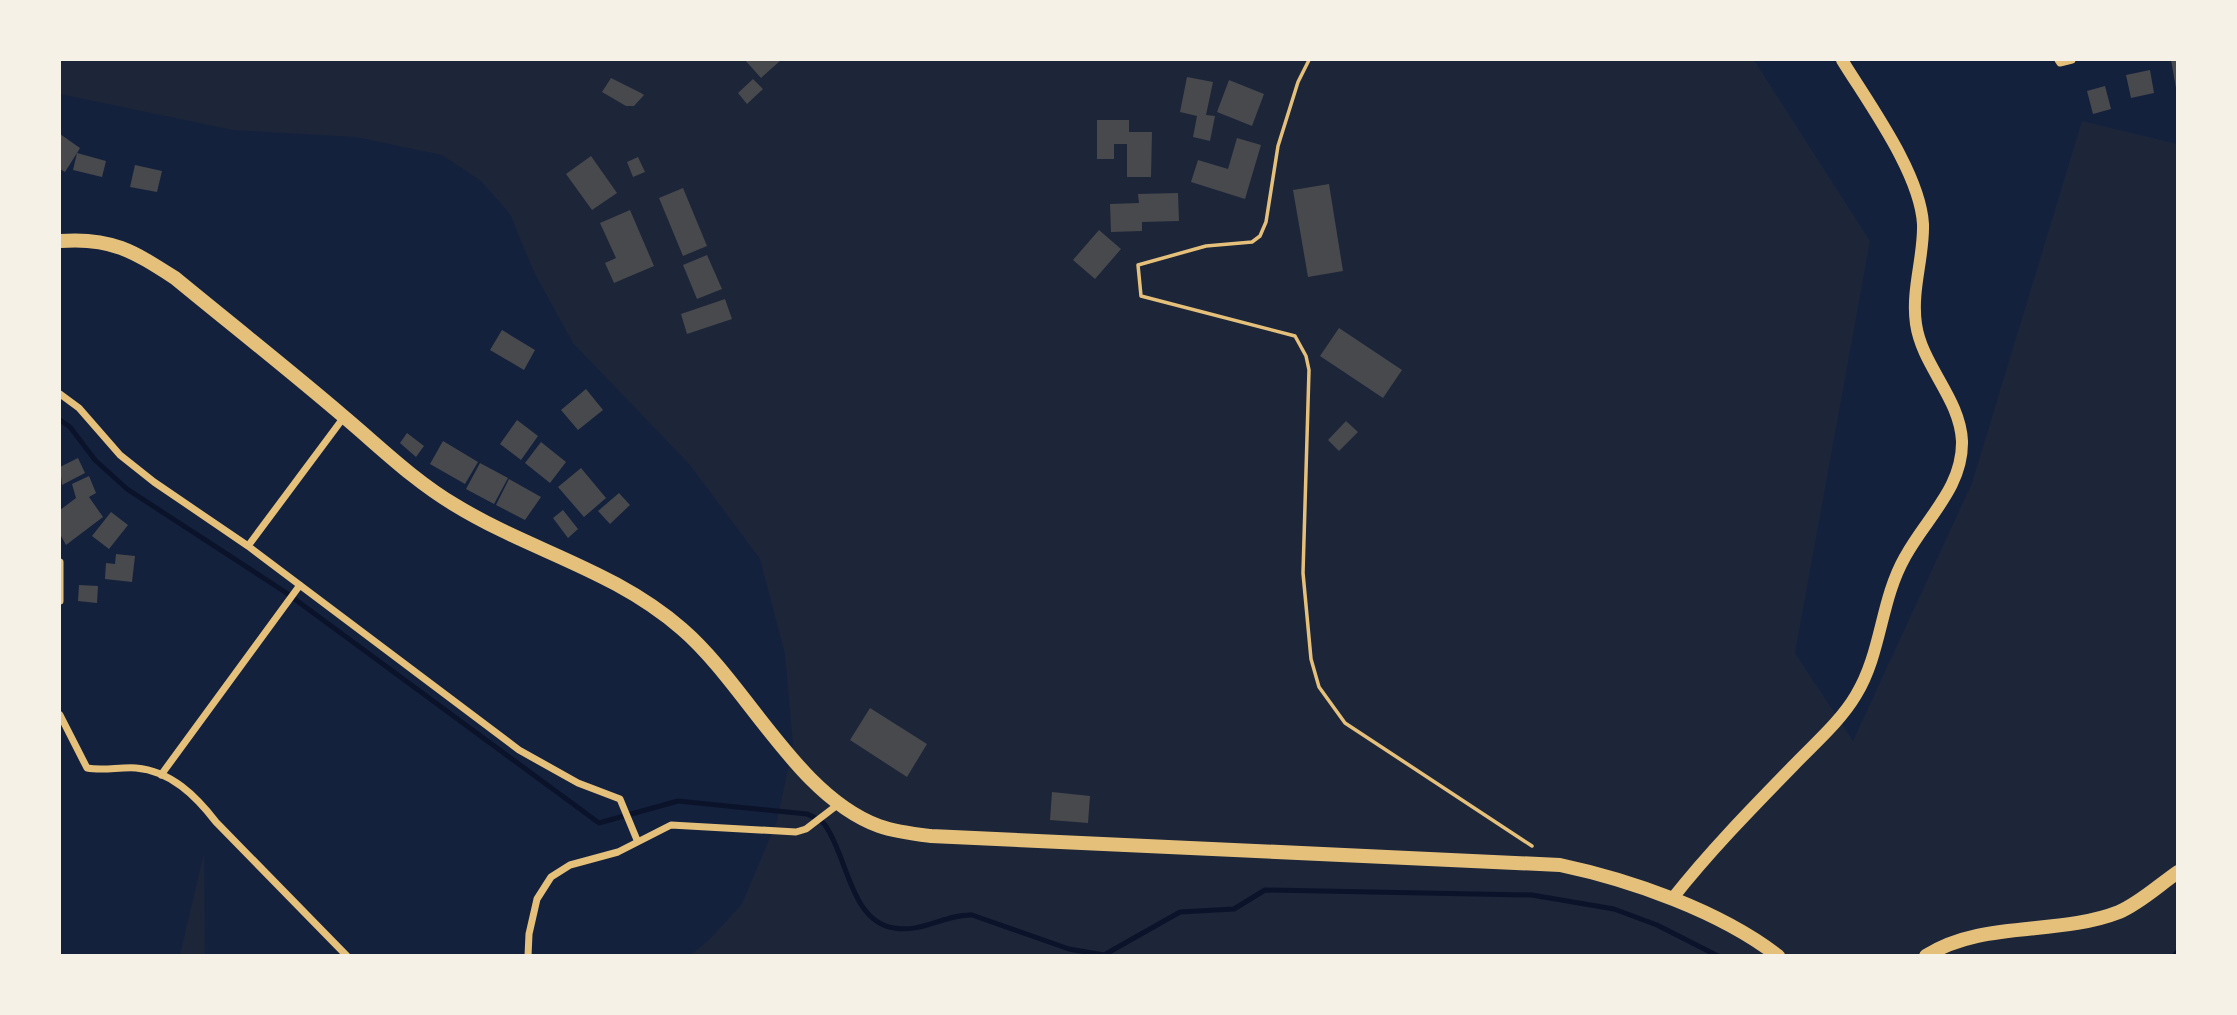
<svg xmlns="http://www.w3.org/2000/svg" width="2237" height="1015" viewBox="0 0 2237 1015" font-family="'PT Sans Narrow',sans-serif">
<rect width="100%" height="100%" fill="#14213d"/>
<path fill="#1d2539" d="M 60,60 L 1754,60 L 1870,241 L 1795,653 L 1853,741 L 1972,483 L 2082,121 L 2177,144 L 2177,955 L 690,955 L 708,941 L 742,904 L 777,821 L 793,745 L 785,654 L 760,559 L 690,465 L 573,343 L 534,272 L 510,214 L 481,181 L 442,155 L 356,137 L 233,130 L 60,94 Z
M 204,853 L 205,955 L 180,955 Z"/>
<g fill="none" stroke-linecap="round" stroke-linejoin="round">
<path stroke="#0b132b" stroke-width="5" d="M 60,420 L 70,427 L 95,460 L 127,489 L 285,592 L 599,823 L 678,801 L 807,814 C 813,817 822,820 825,825 C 848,857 850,921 894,928 C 923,933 945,914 972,915 L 1069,949 L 1104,955 L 1180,912 L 1234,909 L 1265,890 L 1532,895 L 1614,909 L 1657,925 L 1718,956
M 2174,956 L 2178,951"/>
</g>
<path fill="#48494c" d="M 745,60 L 781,60 L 761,78 Z
M 2171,60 L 2178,60 L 2178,88 L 2176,88 Z
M 2150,70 L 2154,93 L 2131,98 L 2126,75 Z
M 1187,77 L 1213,82 L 1206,115 L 1215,116 L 1210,141 L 1193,137 L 1197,116 L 1180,112 Z
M 611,78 L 641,93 L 644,95 L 634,106 L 626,106 L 602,92 Z
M 753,79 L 763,89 L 747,104 L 738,93 Z
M 1229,80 L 1264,94 L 1252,126 L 1217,112 Z
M 2105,86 L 2111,109 L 2093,114 L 2087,91 Z
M 1097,120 L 1129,120 L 1129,132 L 1152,132 L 1151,177 L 1127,177 L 1127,144 L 1114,144 L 1114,159 L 1097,159 Z
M 60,134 L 80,148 L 77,153 L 106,161 L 102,177 L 73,170 L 77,153 L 65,172 L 60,169 Z
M 1237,138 L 1261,145 L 1245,199 L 1191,182 L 1198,160 L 1228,169 Z
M 591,156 L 617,193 L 592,210 L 566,174 Z
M 638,157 L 645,172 L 633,177 L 627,162 Z
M 135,165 L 162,171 L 157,192 L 130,187 Z
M 1329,184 L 1343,271 L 1308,277 L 1293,190 Z
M 683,188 L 707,246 L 683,256 L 659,198 Z
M 1178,193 L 1179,221 L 1142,222 L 1142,231 L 1111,232 L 1110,204 L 1139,203 L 1138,194 Z
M 630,210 L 654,266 L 614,283 L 605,263 L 616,258 L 600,223 Z
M 1099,230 L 1121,249 L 1095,279 L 1073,260 Z
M 707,255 L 722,289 L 697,299 L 683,265 Z
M 725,299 L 732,319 L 687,334 L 681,314 Z
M 1339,328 L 1402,370 L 1383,398 L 1320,356 Z
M 502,330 L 535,350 L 524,370 L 490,350 Z
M 586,389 L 603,410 L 578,430 L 561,410 Z
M 517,420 L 538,436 L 521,460 L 500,444 Z
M 1346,421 L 1358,432 L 1339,451 L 1328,440 Z
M 407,433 L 424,446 L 416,457 L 400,443 Z
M 443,441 L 478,462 L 465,484 L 430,464 Z
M 541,442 L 566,462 L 550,483 L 525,463 Z
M 78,458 L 85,473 L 62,485 L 60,467 Z
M 480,463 L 508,478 L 494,504 L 466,489 Z
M 581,468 L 606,498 L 584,517 L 558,487 Z
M 89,476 L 96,493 L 89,497 L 103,517 L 66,545 L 60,534 L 60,510 L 76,498 L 72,484 Z
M 509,479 L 541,497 L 525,520 L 496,505 Z
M 619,493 L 630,505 L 610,524 L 598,511 Z
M 563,510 L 578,529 L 568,538 L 553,518 Z
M 111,512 L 128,525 L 109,549 L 92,536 Z
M 116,554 L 135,556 L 132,582 L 105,579 L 106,563 L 115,564 Z
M 79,585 L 98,586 L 97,603 L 78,601 Z
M 870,708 L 927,744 L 907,777 L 850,740 Z
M 1052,792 L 1090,796 L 1088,823 L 1050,820 Z"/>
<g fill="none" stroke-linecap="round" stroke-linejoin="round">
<path stroke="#e5c07b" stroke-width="3.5" d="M 1309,60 L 1298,82 L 1278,146 L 1266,222 L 1260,236 L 1252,242 L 1206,246 L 1138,265 L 1141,296 L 1295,336 L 1306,356 L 1309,370 L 1303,573 L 1311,659 L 1319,687 L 1345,723 L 1532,846"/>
<path stroke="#e5c07b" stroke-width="7" d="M 2058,60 L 2060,63 L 2072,60
M 60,394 L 79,408 L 120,455 L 154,482 L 248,546 L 519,750 L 578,783 L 620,799 L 637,840
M 248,546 L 344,417
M 60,562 L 60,601
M 60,715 L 87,768 C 103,771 119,767 136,768 C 171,771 196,796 216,822 L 347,956
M 161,775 L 300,585
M 528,956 L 529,934 L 537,899 L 551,877 L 570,865 L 618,852 L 671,825 L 796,832 L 806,829 L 840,803"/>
<path stroke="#e5c07b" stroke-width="12" d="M 1672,899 C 1709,852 1751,809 1793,766 C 1814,744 1840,722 1856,695 C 1882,652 1880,601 1905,557 C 1926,518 1963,488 1962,441 C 1960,398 1922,366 1916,324 C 1911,290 1924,257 1923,224 C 1920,173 1869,104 1842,60"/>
<path stroke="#e5c07b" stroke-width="14" d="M 60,241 C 111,237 133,251 175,278 C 231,324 288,369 343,416 C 380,447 413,480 455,505 C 530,551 613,569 682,629 C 747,685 797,796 879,826 C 896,832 914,834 931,836 L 1560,865 C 1631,880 1720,911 1778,956
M 1926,956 C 1982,920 2058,936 2119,912 C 2140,903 2159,885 2178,872"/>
</g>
<rect width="2237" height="1015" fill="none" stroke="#f6f1e7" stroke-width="122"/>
</svg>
